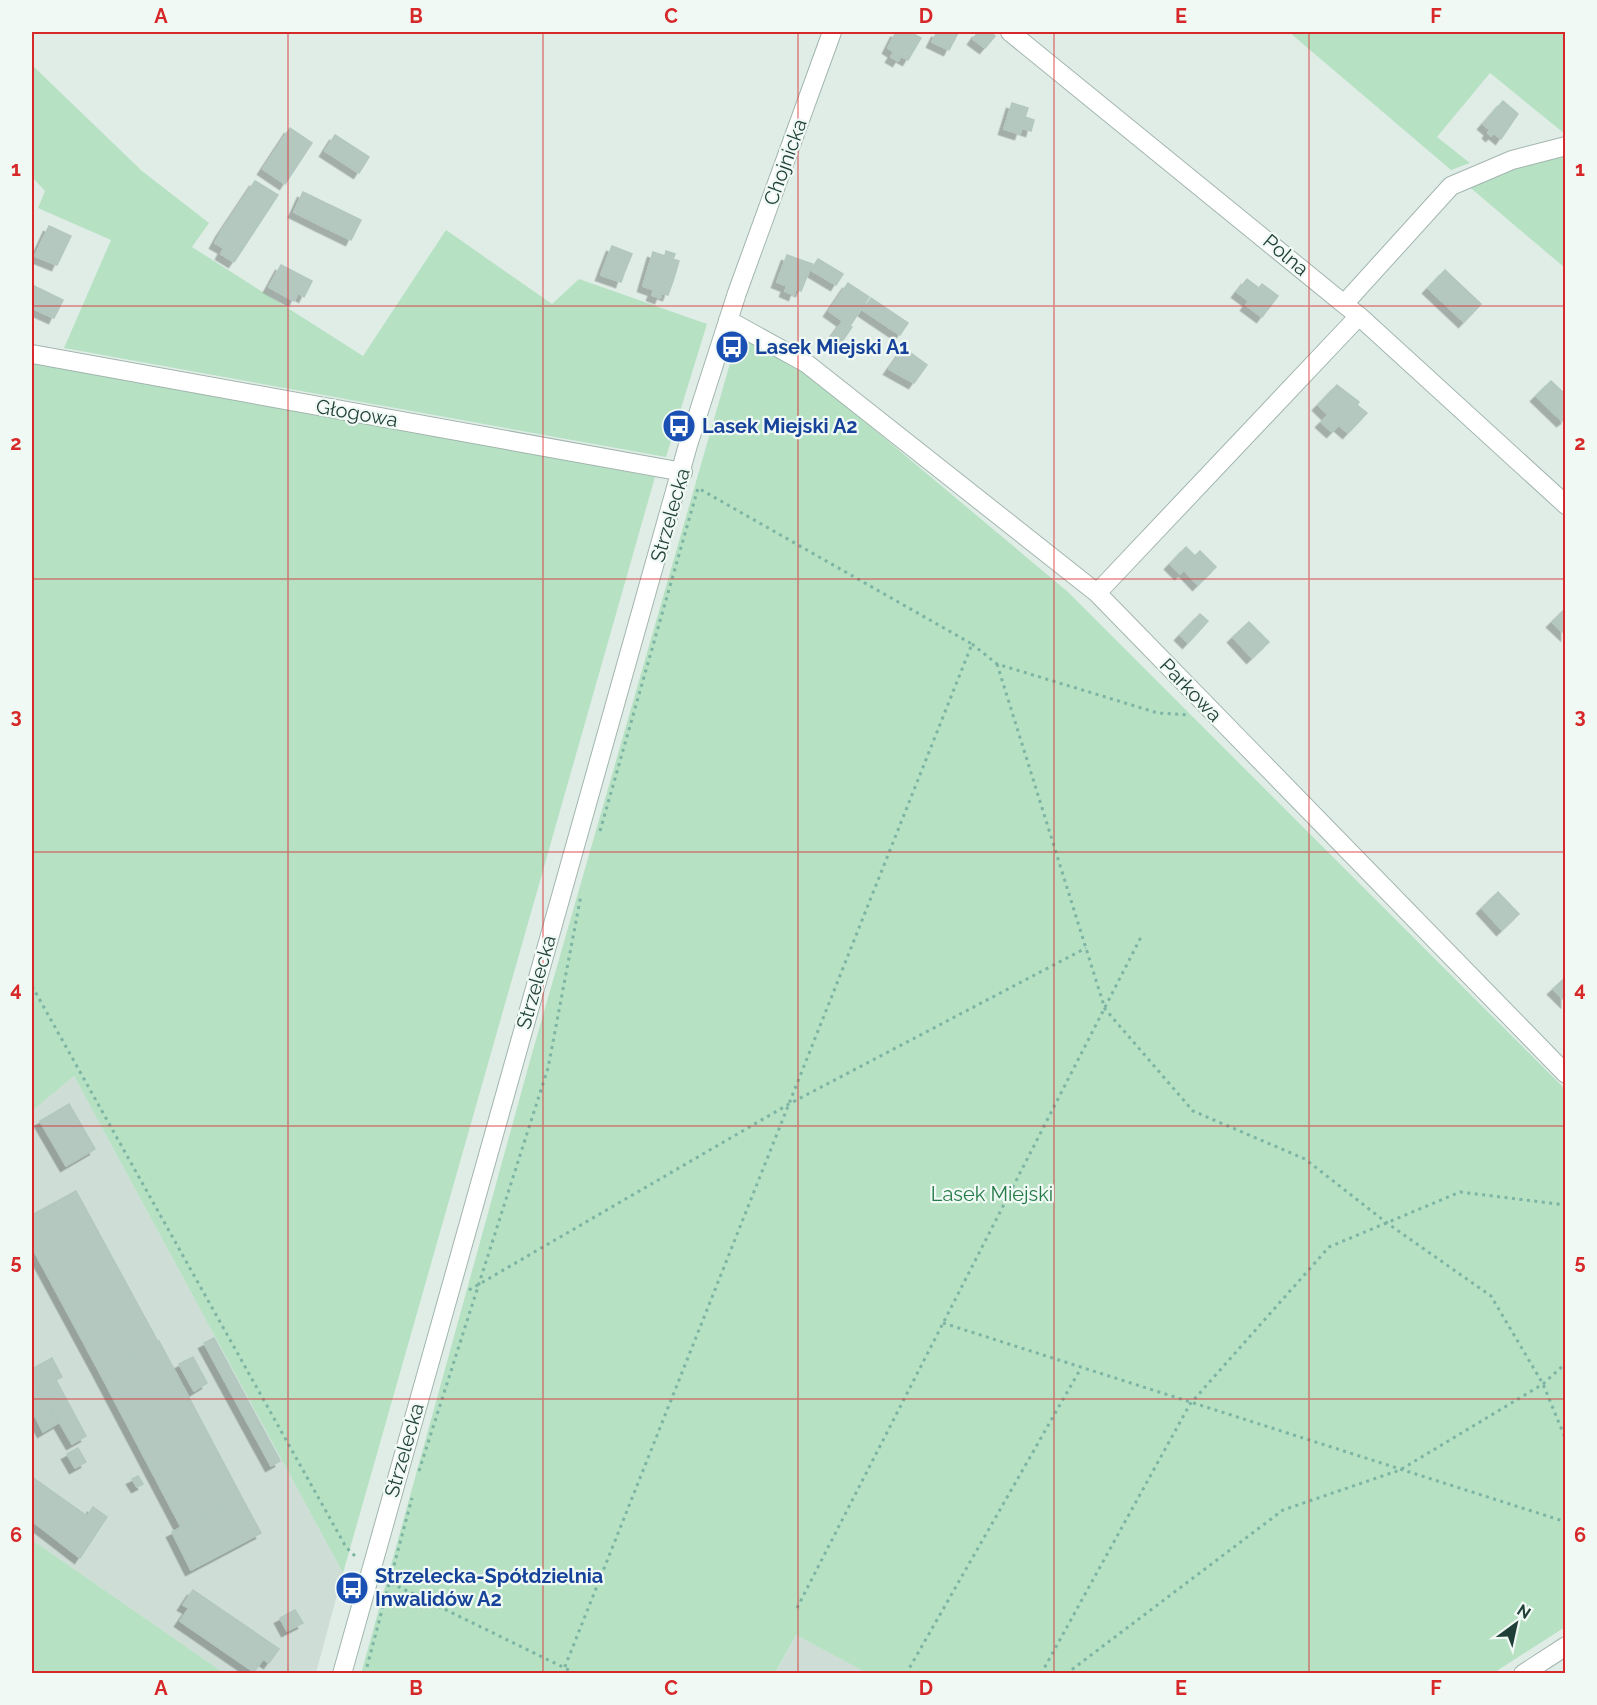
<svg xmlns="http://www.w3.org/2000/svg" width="1597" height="1705" viewBox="0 0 1597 1705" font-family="Raleway,sans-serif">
<defs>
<filter id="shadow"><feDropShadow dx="-5.5" dy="5.5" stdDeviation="0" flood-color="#0004"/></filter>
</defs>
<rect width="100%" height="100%" fill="#e0ede7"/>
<path fill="#ceddd6" d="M 74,1076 L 343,1573 L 316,1673 L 224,1673 L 32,1540 L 32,1111 Z
M 796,1635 L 867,1673 L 775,1674 Z"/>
<path fill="#b6e1c3" d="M 1289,32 L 1565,32 L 1565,134 L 1490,73 L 1437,137 L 1470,163 L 1451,170 Z
M 32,65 L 142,171 L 209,223 L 192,247 L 363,356 L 446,230 L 552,304 L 579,279 L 707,324 L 666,457 L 64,348 L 111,240 L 38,208 L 45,191 L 32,177 Z
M 1565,154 L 1565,268 L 1466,184 Z
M 739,332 L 802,369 L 1068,592 L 1565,1089 L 1565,1627 L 1492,1674 L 867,1673 L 796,1635 L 775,1673 L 361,1674 L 531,1057 Z
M 32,359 L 655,477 L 343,1573 L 74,1076 L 32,1111 Z
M 32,1540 L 224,1673 L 32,1673 Z"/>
<path fill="#b5c8c0" stroke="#b2c7bf" stroke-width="1.5" filter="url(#shadow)" d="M 896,32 L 910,32 L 921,38 L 908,60 L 901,56 L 898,61 L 891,57 L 894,52 L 888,48 Z
M 937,32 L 958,33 L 949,50 L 932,42 Z
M 978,32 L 990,32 L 995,36 L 985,48 L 973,39 Z
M 1503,101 L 1518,114 L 1501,139 L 1494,133 L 1491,136 L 1488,133 L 1490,130 L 1483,124 Z
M 1012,103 L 1028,108 L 1025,117 L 1034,120 L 1031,131 L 1022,128 L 1020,134 L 1004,129 Z
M 290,128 L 312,143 L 285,184 L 263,169 Z
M 335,135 L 369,157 L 359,173 L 325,151 Z
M 255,181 L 278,195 L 244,247 L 221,232 Z
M 303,192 L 332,206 L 322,226 L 294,212 Z
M 332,206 L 361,220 L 351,240 L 322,226 Z
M 49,226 L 71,236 L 57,265 L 35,256 Z
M 221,232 L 244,247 L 234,262 L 221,254 L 224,248 L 215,243 Z
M 612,246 L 632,254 L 625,271 L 605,264 Z
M 666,251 L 675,254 L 673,259 L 679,261 L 674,278 L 648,269 L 653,252 L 665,256 Z
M 787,255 L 812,264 L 801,291 L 796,289 L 794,295 L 785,291 L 787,286 L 777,282 Z
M 818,259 L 843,274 L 836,285 L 811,270 Z
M 605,264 L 625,271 L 621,282 L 601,275 Z
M 281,265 L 312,281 L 304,297 L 298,293 L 294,301 L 269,287 Z
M 648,269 L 674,278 L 668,295 L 662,293 L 660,298 L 652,295 L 654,290 L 643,286 Z
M 1445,270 L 1481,304 L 1464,322 L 1428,288 Z
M 1247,279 L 1259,288 L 1262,284 L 1278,296 L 1262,317 L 1246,305 L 1249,301 L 1237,292 Z
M 848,283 L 869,297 L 850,326 L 829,311 Z
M 32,285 L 63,300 L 54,318 L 32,308 Z
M 871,298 L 908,323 L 900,335 L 863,310 Z
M 843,321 L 852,327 L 839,346 L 830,339 Z
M 904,348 L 927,365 L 914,383 L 889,369 Z
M 1551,381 L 1566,395 L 1566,418 L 1562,421 L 1536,396 Z
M 1337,385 L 1359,402 L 1357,405 L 1367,413 L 1348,433 L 1339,425 L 1332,432 L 1321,422 L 1328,415 L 1318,405 Z
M 1186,547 L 1195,556 L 1200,551 L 1216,567 L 1198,585 L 1184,570 L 1180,574 L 1170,564 Z
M 1566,608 L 1566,635 L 1552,622 Z
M 1200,614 L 1208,621 L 1188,643 L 1180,635 Z
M 1249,622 L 1269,642 L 1252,658 L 1233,637 Z
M 1498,892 L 1519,914 L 1502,930 L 1482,908 Z
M 1566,977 L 1566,1002 L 1553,989 Z
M 69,1104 L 95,1149 L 66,1166 L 40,1121 Z
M 76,1191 L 158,1342 L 100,1373 L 32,1247 L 32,1215 Z
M 214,1338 L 280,1461 L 271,1466 L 204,1343 Z
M 159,1341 L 241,1496 L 181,1527 L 100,1373 Z
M 193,1357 L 207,1383 L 194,1391 L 179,1364 Z
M 52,1358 L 62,1377 L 56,1380 L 86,1436 L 72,1444 L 32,1375 L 32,1369 Z
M 32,1375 L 58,1423 L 43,1432 L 32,1410 Z
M 78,1448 L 86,1462 L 75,1468 L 67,1454 Z
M 138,1476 L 143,1484 L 137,1487 L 132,1479 Z
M 32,1477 L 87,1516 L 93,1507 L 107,1517 L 80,1558 L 32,1521 Z
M 241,1496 L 261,1533 L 191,1570 L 172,1532 Z
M 193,1590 L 279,1649 L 269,1663 L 263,1659 L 254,1672 L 180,1621 L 189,1608 L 183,1605 Z
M 295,1610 L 303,1623 L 287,1631 L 280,1618 Z"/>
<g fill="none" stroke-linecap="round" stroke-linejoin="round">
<defs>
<path id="minor" d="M 1010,32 L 1344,304 L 1451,186 L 1512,160 L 1566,146
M 1344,304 L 1359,316 L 1097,593 L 1566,1074
M 1359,316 L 1566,505
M 728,320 L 806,363 L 1097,593
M 32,354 L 683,472
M 342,1674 L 688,445 L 737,293 L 832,32
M 1523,1674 L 1566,1646"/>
</defs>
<use href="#minor" stroke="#a2b5af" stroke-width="20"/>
<path stroke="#7db4a4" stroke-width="3" stroke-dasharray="3 4.5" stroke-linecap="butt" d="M 972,644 L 997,664 L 1158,713 L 1190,715
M 997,664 L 1105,1009 L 1193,1111 L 1305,1159 L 1387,1223 L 1491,1296 L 1543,1384 L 1566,1440
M 600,831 L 698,488
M 32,986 L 346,1547 L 357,1558
M 469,1290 L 789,1104 L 1086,948
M 943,1323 L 1566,1522
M 419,1471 L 548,1068 L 581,895
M 391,1583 L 577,1674
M 797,1608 L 1141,937
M 365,1674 L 412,1498
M 562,1674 L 972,644 L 698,488
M 906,1674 L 1081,1368
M 1041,1674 L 1190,1404 L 1329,1247 L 1460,1192 L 1566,1205
M 1066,1674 L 1283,1510 L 1400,1470 L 1543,1384 L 1566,1363"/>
<use href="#minor" stroke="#fff" stroke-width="18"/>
</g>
<path fill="none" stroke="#d62828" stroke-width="1.5" stroke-opacity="0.55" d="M 288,32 L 288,1674M 543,32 L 543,1674M 798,32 L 798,1674M 1054,32 L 1054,1674M 1309,32 L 1309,1674M 32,306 L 1566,306M 32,579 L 1566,579M 32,852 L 1566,852M 32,1126 L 1566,1126M 32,1399 L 1566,1399"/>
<defs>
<symbol id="bus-disc" viewBox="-11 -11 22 22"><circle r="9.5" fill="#1a4fb4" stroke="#f1f9f5"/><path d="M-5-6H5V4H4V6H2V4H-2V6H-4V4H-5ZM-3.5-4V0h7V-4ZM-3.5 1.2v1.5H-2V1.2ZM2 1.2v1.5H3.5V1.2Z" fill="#fff"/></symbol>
</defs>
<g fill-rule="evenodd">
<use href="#bus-disc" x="713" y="328" width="38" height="38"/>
<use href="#bus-disc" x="660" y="407" width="38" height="38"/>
<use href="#bus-disc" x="333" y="1569" width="38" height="38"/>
</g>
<g text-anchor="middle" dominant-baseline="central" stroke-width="4.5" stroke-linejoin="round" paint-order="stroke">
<g font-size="20" fill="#1f3f37" stroke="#f1f9f5">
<text transform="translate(785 162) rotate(-70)">Chojnicka</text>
<text transform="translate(1286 255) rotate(40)">Polna</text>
<text transform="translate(357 413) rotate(10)">Głogowa</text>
<text transform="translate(670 515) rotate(-74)">Strzelecka</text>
<text transform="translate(1191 690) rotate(46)">Parkowa</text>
<text transform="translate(536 982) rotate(-74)">Strzelecka</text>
<text transform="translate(404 1450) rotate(-74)">Strzelecka</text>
</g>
<g font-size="20" font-weight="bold" fill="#164399" stroke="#f1f9f5" text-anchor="start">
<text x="755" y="347">Lasek Miejski A1</text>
<text x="702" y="426">Lasek Miejski A2</text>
<text x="375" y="1576">Strzelecka-Spółdzielnia<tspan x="375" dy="23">Inwalidów A2</tspan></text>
</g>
<g font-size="20" fill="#247b48" stroke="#f1f9f5">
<text x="992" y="1194">Lasek Miejski</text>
</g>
</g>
<rect width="1597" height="1705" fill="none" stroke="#f1f9f5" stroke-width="66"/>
<g transform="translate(1516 1624) rotate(33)" stroke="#f1f9f5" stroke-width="4.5" paint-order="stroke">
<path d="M0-4.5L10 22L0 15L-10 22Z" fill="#1f3f37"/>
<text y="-9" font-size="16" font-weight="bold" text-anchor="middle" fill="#1f3f37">N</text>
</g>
<rect x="33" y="33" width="1531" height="1639" fill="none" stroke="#d62828" stroke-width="2"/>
<g font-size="20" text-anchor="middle" font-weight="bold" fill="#d62828">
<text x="161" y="23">A</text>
<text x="416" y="23">B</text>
<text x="671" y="23">C</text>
<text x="926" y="23">D</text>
<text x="1181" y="23">E</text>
<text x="1436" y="23">F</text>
<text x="16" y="176">1</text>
<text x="1580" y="176">1</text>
<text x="16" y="450">2</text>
<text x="1580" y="450">2</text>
<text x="16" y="723">3</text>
<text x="1580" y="723">3</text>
<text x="16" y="996">4</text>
<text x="1580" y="996">4</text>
<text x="16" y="1269">5</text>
<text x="1580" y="1269">5</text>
<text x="16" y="1542">6</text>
<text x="1580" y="1542">6</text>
<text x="161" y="1695">A</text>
<text x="416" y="1695">B</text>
<text x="671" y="1695">C</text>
<text x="926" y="1695">D</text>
<text x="1181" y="1695">E</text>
<text x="1436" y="1695">F</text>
</g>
</svg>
